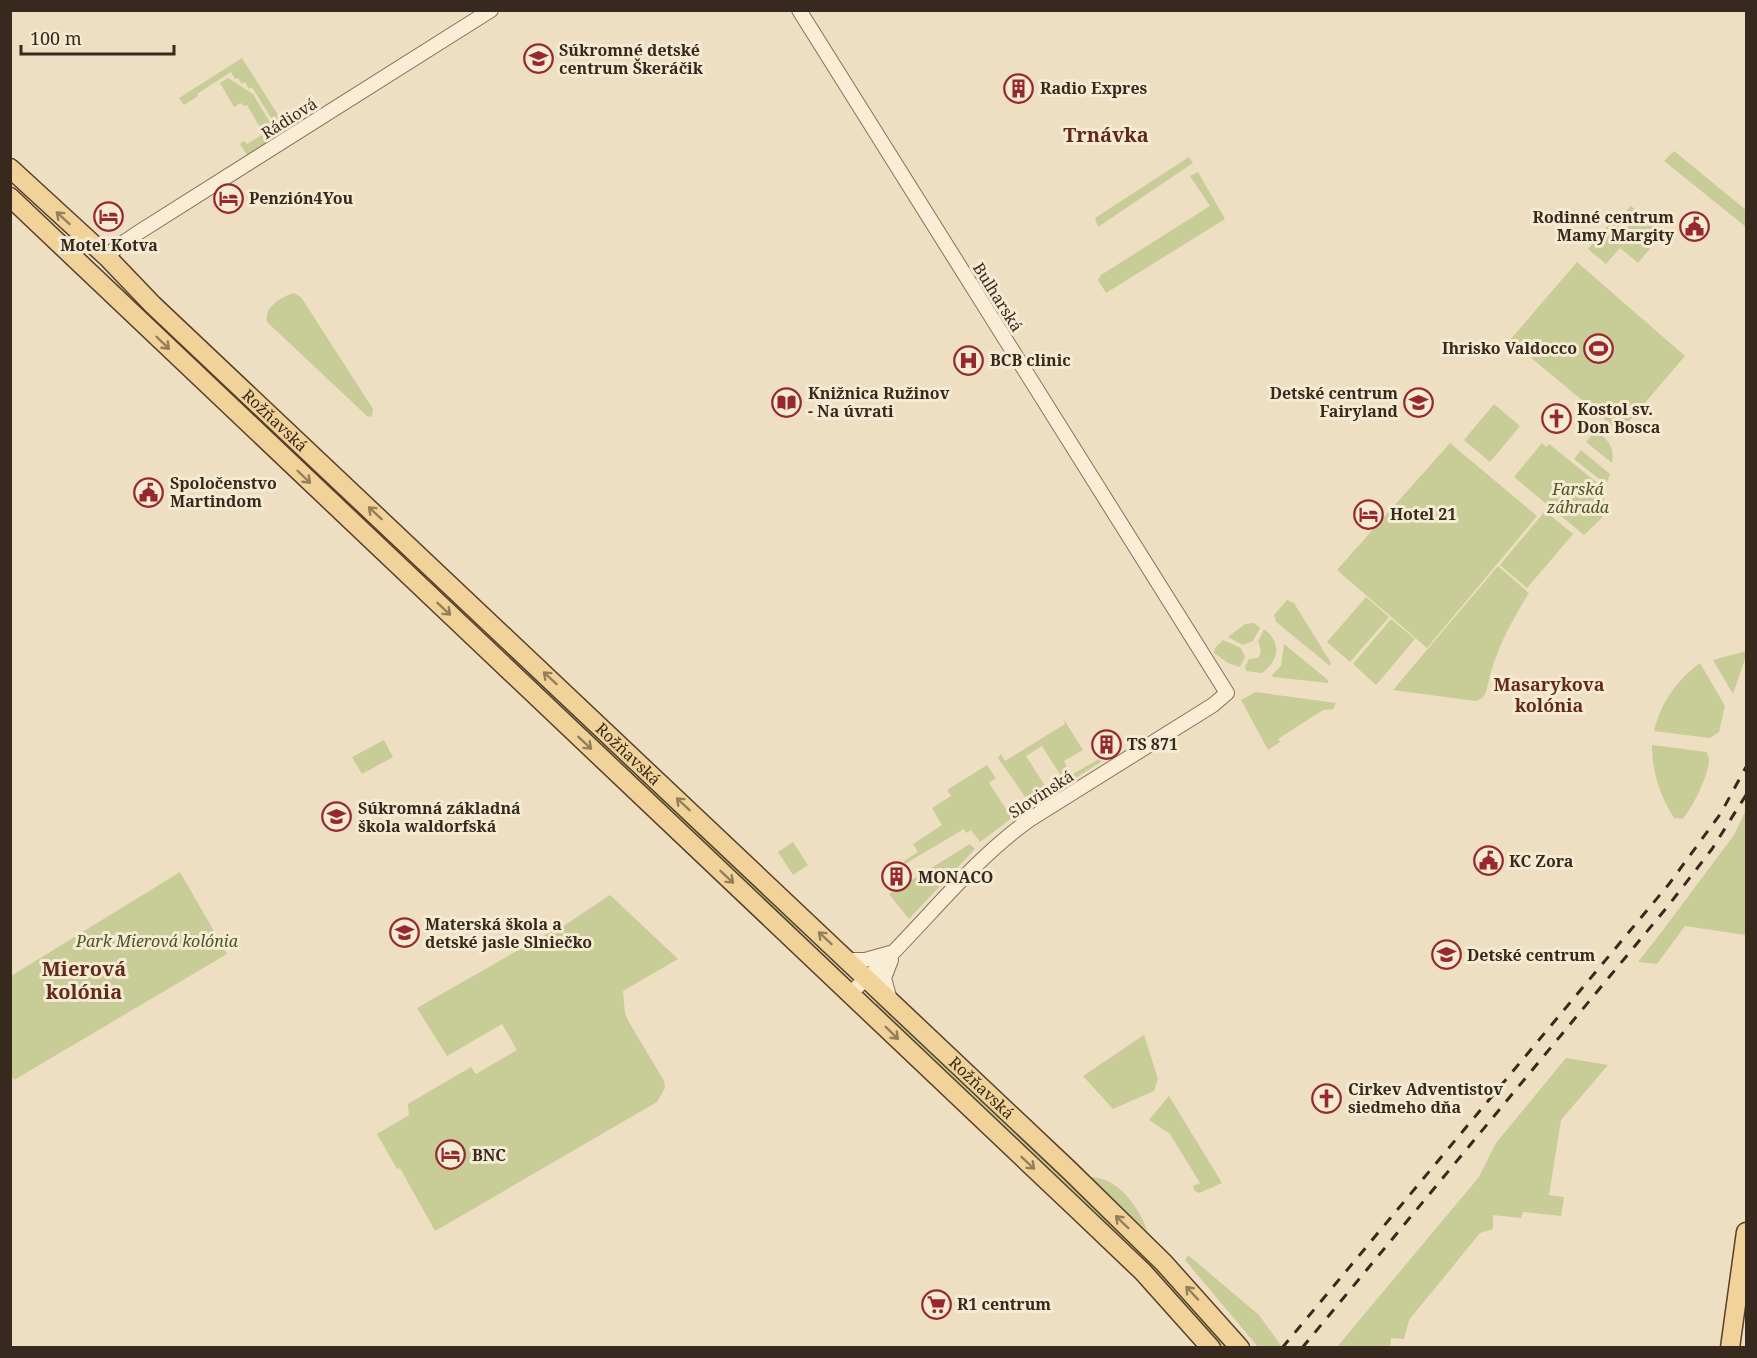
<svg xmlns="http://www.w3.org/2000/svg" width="1757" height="1358" viewBox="0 0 1757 1358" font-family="'Noto Serif',serif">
<rect width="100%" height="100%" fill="#eedfc2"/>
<path fill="#c8cc96" d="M 242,58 L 287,129 L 247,155 L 240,144 L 244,141 L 247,144 L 276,126 L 252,87 L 249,89 L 245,82 L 242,84 L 238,78 L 235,79 L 231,72 L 197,94 L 198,96 L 184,105 L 179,98 Z
M 228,78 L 253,94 L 271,124 L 262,131 L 247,105 L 244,106 L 241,103 L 234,107 L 220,83 Z
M 1674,151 L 1746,210 L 1746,227 L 1664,161 Z
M 1189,157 L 1193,163 L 1098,227 L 1095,218 Z
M 1198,172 L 1225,219 L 1106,293 L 1098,280 L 1101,275 L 1210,206 L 1190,176 Z
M 1631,206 L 1664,232 L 1638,263 L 1620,248 L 1606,264 L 1588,249 L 1619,213 L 1625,212 Z
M 1577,262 L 1685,356 L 1620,432 L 1510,340 Z
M 294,293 L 301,297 L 373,409 L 372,417 L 367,416 L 267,322 C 264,307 281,297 294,293 Z
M 243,399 L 404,552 L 403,555 L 400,556 L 238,403 L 239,400 Z
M 1494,404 L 1520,426 L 1490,462 L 1464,440 Z
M 1596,430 C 1608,440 1615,447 1612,463 L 1586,442 Z
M 1450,443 L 1537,516 L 1427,648 L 1337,570 Z
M 1542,443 L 1546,447 L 1549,444 L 1605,489 L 1602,518 L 1584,535 L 1514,477 Z
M 1581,450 L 1610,474 L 1607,482 L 1603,482 L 1574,459 Z
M 1545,511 L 1573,534 L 1527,588 L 1500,565 Z
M 1498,566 L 1529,593 C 1511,622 1495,651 1488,684 C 1486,694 1484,699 1475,701 L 1393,690 Z
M 419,568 L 848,969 L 844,972 L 800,931 L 762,902 L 416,572 Z
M 1366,597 L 1389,617 L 1350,662 L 1327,642 Z
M 1287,600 L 1294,603 L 1331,663 L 1330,666 L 1276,622 L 1274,615 Z
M 1391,619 L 1415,639 L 1376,685 L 1353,664 Z
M 1254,623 L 1260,628 L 1253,641 L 1243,645 L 1228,637 L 1245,624 Z
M 1264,629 C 1282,642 1279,661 1262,673 L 1246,671 L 1245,667 L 1249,659 L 1258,658 C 1262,652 1261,648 1258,642 Z
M 1223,640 L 1241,648 L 1245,657 L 1240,667 L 1228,663 L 1214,653 L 1215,648 Z
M 1284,644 L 1328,680 L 1328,683 L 1273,677 L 1272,675 L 1281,666 Z
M 1746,651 L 1746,656 L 1733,694 L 1713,660 Z
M 1700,663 L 1725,706 L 1719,732 L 1710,738 L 1654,731 C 1661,702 1677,680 1700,663 Z
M 1256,692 L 1336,703 L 1333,709 L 1323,710 L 1278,739 L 1280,742 L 1268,750 L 1241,700 Z
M 1063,718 L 1083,750 L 1064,761 L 1071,775 L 1099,759 L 1101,762 L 1066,784 L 1042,746 L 1026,756 L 1051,795 L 1031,805 L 998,758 L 1001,754 L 1005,761 L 1065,724 Z
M 384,740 L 393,757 L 362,774 L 352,757 Z
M 1652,745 L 1706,752 C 1708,755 1709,757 1709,761 C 1709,774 1691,812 1682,819 L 1674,818 C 1660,795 1652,773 1652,745 Z
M 987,765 L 996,778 L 989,783 L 1012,818 L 980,842 L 971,830 L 966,833 L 964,829 L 905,864 L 904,861 L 918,852 L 913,844 L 942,825 L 932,808 L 951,796 L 947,790 Z
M 1746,810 L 1746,935 L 1685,926 L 1657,964 L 1638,962 L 1663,930 L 1734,835 Z
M 793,842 L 808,865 L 793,875 L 778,852 Z
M 970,844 L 975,849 L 909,919 L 889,894 Z
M 180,872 L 227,954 L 14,1080 L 10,1073 L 11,976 Z
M 610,895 L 678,959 L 623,991 L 625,1013 L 629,1022 L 664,1081 L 665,1088 L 657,1102 L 435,1231 L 400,1168 L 397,1169 L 377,1134 L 409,1115 L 408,1104 L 471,1067 L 476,1074 L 517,1050 L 502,1024 L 447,1056 L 417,1008 L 552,931 L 553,933 Z
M 877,1003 L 928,1050 L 966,1081 L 1120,1227 L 1233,1347 L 1219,1347 L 872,1007 Z
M 1144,1035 L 1158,1079 L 1154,1091 L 1113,1109 L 1083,1076 Z
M 1566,1058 L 1608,1065 L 1561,1120 L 1549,1195 L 1564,1197 L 1561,1216 L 1523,1212 L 1521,1218 L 1493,1215 L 1493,1229 L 1480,1233 L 1409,1320 L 1404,1339 L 1391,1338 L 1390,1347 L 1337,1347 L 1479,1177 L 1496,1143 Z
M 1169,1096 L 1222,1183 L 1199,1193 L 1195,1191 L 1193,1186 L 1200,1183 L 1170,1134 L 1149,1120 Z
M 1090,1177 C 1119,1177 1139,1208 1148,1232 Z
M 1188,1255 L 1259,1315 L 1282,1347 L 1258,1347 L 1185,1260 Z"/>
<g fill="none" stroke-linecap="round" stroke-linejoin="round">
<defs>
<path id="minor" d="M 799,10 L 1227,693 L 1213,705 L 1029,820 C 960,870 914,939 850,993
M 107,257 L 117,247 L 136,234 L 491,10
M 848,960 L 865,960 L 890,953
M 890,1000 L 884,978 L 891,960"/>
<g id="major">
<path id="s1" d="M 10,168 L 107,257 L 153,305 L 1069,1170 L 1164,1263 L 1240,1348"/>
<path d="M 10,197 L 1079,1211 L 1143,1272 L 1211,1348"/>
<path d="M 1730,1348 L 1746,1232"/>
</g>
</defs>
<use href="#minor" stroke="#887059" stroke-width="16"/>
<use href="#major" stroke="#553f2d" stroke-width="21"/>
<use href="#minor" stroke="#f9edd5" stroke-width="14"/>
<use href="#major" stroke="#f1d399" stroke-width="18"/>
<path stroke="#37291d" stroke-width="3" stroke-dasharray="10 10" stroke-linecap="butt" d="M 1282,1348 L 1669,884 L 1721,813 L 1746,767
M 1302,1348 L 1668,906 L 1712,849 L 1746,795"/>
</g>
<defs><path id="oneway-shaft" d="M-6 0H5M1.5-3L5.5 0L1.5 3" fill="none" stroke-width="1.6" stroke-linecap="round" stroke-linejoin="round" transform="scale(1.5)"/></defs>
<g stroke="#947e5b">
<use href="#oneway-shaft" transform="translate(63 218) rotate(-138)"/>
<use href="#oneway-shaft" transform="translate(163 343) rotate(44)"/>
<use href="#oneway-shaft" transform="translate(304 477) rotate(44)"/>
<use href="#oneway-shaft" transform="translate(375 513) rotate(-137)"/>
<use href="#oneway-shaft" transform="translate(444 609) rotate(43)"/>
<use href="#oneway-shaft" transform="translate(550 678) rotate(-137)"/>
<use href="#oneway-shaft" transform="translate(585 743) rotate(43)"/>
<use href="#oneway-shaft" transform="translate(683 804) rotate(-137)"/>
<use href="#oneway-shaft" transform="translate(727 877) rotate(43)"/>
<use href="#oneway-shaft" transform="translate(825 938) rotate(-137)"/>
<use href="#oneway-shaft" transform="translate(892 1033) rotate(44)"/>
<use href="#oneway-shaft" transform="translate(1028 1163) rotate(43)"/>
<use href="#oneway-shaft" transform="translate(1122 1222) rotate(-136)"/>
<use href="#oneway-shaft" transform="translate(1192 1293) rotate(-133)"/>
</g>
<defs>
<symbol id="school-ring" viewBox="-11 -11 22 22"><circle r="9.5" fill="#f5ead2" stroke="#97292e" stroke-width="1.5"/><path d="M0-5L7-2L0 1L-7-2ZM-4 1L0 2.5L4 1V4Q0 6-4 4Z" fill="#97292e"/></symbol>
<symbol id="building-ring" viewBox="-11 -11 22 22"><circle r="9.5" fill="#f5ead2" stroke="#97292e" stroke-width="1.5"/><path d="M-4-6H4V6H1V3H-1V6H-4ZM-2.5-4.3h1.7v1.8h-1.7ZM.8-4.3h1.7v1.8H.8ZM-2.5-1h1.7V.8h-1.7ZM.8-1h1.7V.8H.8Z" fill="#97292e"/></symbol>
<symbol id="hotel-ring" viewBox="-11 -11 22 22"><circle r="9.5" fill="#f5ead2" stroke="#97292e" stroke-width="1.5"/><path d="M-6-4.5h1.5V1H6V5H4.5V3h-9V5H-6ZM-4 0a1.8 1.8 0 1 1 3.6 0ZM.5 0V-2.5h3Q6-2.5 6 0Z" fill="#97292e"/></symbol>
<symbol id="civic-ring" viewBox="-11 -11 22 22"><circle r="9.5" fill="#f5ead2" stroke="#97292e" stroke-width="1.5"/><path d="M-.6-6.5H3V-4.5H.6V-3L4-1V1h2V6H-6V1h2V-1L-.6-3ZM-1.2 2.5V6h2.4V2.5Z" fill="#97292e"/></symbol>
<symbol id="stadium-ring" viewBox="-11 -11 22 22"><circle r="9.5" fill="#f5ead2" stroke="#97292e" stroke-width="1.5"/><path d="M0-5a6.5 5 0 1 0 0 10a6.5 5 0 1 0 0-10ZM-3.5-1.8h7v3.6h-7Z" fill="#97292e"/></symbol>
<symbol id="hospital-ring" viewBox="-11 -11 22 22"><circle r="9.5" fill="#f5ead2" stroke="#97292e" stroke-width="1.5"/><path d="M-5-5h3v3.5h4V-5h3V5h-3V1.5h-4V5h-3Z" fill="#97292e"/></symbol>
<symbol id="library-ring" viewBox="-11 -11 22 22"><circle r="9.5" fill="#f5ead2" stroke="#97292e" stroke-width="1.5"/><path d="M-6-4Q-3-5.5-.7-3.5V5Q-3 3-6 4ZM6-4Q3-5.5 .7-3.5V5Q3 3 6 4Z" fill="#97292e"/></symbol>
<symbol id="church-ring" viewBox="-11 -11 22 22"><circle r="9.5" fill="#f5ead2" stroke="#97292e" stroke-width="1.5"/><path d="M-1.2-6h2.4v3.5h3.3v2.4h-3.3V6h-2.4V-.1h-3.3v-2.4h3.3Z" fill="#97292e"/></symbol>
<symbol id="supermarket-ring" viewBox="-11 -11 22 22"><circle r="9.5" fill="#f5ead2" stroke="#97292e" stroke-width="1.5"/><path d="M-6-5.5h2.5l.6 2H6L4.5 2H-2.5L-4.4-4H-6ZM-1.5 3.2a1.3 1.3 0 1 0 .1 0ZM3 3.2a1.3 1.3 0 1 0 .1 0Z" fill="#97292e"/></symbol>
</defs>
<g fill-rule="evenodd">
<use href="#school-ring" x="522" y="42" width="33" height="33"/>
<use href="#building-ring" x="1002" y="72" width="33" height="33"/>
<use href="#hotel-ring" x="212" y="182" width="33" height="33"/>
<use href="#hotel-ring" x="92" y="200" width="33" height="33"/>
<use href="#civic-ring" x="1678" y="210" width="33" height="33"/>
<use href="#stadium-ring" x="1582" y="332" width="33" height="33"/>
<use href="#hospital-ring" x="952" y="344" width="33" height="33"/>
<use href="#library-ring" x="770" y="386" width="33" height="33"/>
<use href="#school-ring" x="1402" y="386" width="33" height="33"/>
<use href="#church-ring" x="1540" y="402" width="33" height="33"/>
<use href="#civic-ring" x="132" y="476" width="33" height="33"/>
<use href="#hotel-ring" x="1352" y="498" width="33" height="33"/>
<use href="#building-ring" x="1090" y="728" width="33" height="33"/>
<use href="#school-ring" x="320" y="800" width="33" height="33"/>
<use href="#civic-ring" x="1472" y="844" width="33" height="33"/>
<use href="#building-ring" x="880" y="860" width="33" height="33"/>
<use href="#school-ring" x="388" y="916" width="33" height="33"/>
<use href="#school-ring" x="1430" y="938" width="33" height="33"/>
<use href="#church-ring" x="1310" y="1082" width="33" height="33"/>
<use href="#hotel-ring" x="434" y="1138" width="33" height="33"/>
<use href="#supermarket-ring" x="920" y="1288" width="33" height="33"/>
</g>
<g text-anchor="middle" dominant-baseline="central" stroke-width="6" stroke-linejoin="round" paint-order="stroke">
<g font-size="16" font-weight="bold" fill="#37291d" stroke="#f5ead2" text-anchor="start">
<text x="559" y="50">Súkromné detské<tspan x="559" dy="18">centrum Škeráčik</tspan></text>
<text x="1040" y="88">Radio Expres</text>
<text x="249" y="198">Penzión4You</text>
<text x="1674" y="217" text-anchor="end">Rodinné centrum<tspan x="1674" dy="18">Mamy Margity</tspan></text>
<text x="109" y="245" text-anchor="middle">Motel Kotva</text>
<text x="1577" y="348" text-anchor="end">Ihrisko Valdocco</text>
<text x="990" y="360">BCB clinic</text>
<text x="808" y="393">Knižnica Ružinov<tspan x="808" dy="18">- Na úvrati</tspan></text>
<text x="1398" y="393" text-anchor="end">Detské centrum<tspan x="1398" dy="18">Fairyland</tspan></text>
<text x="1577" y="409">Kostol sv.<tspan x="1577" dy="18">Don Bosca</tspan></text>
<text x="170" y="483">Spoločenstvo<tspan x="170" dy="18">Martindom</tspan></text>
<text x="1390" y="514">Hotel 21</text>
<text x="1127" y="744">TS 871</text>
<text x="358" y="808">Súkromná základná<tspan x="358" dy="18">škola waldorfská</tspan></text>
<text x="1509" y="861">KC Zora</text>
<text x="918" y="877">MONACO</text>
<text x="425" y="924">Materská škola a<tspan x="425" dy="18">detské jasle Slniečko</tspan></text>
<text x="1467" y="955">Detské centrum</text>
<text x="1348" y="1089">Cirkev Adventistov<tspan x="1348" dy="18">siedmeho dňa</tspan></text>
<text x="472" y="1155">BNC</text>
<text x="957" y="1304">R1 centrum</text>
</g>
<g font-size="16" fill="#37291d" stroke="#f5ead2">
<text transform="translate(289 118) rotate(-32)">Rádiová</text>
<text transform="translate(998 297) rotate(58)">Bulharská</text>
<text stroke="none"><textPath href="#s1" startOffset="366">Rožňavská</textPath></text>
<text stroke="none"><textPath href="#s1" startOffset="852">Rožňavská</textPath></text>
<text transform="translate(1041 794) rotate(-33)">Slovinská</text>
<text stroke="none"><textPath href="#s1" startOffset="1338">Rožňavská</textPath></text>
</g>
<g font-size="16" font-style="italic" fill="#4a5424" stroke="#f5ead2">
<text x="1578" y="489">Farská<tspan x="1578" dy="18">záhrada</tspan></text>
<text x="157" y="941">Park Mierová kolónia</text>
</g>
<g font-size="18" font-weight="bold" fill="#64291d" stroke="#f5ead2">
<text x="1549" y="684">Masarykova<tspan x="1549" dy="21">kolónia</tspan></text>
</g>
<g font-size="20" font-weight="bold" fill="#64291d" stroke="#f5ead2">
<text x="1106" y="134">Trnávka</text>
<text x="84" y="968">Mierová<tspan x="84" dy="23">kolónia</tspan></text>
</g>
</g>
<rect width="1757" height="1358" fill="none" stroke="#37291d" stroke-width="24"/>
<path d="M21 45v9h153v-9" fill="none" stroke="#37291d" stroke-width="3"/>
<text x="30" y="45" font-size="18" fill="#37291d" stroke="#f5ead2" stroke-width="4.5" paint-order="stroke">100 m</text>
</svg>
